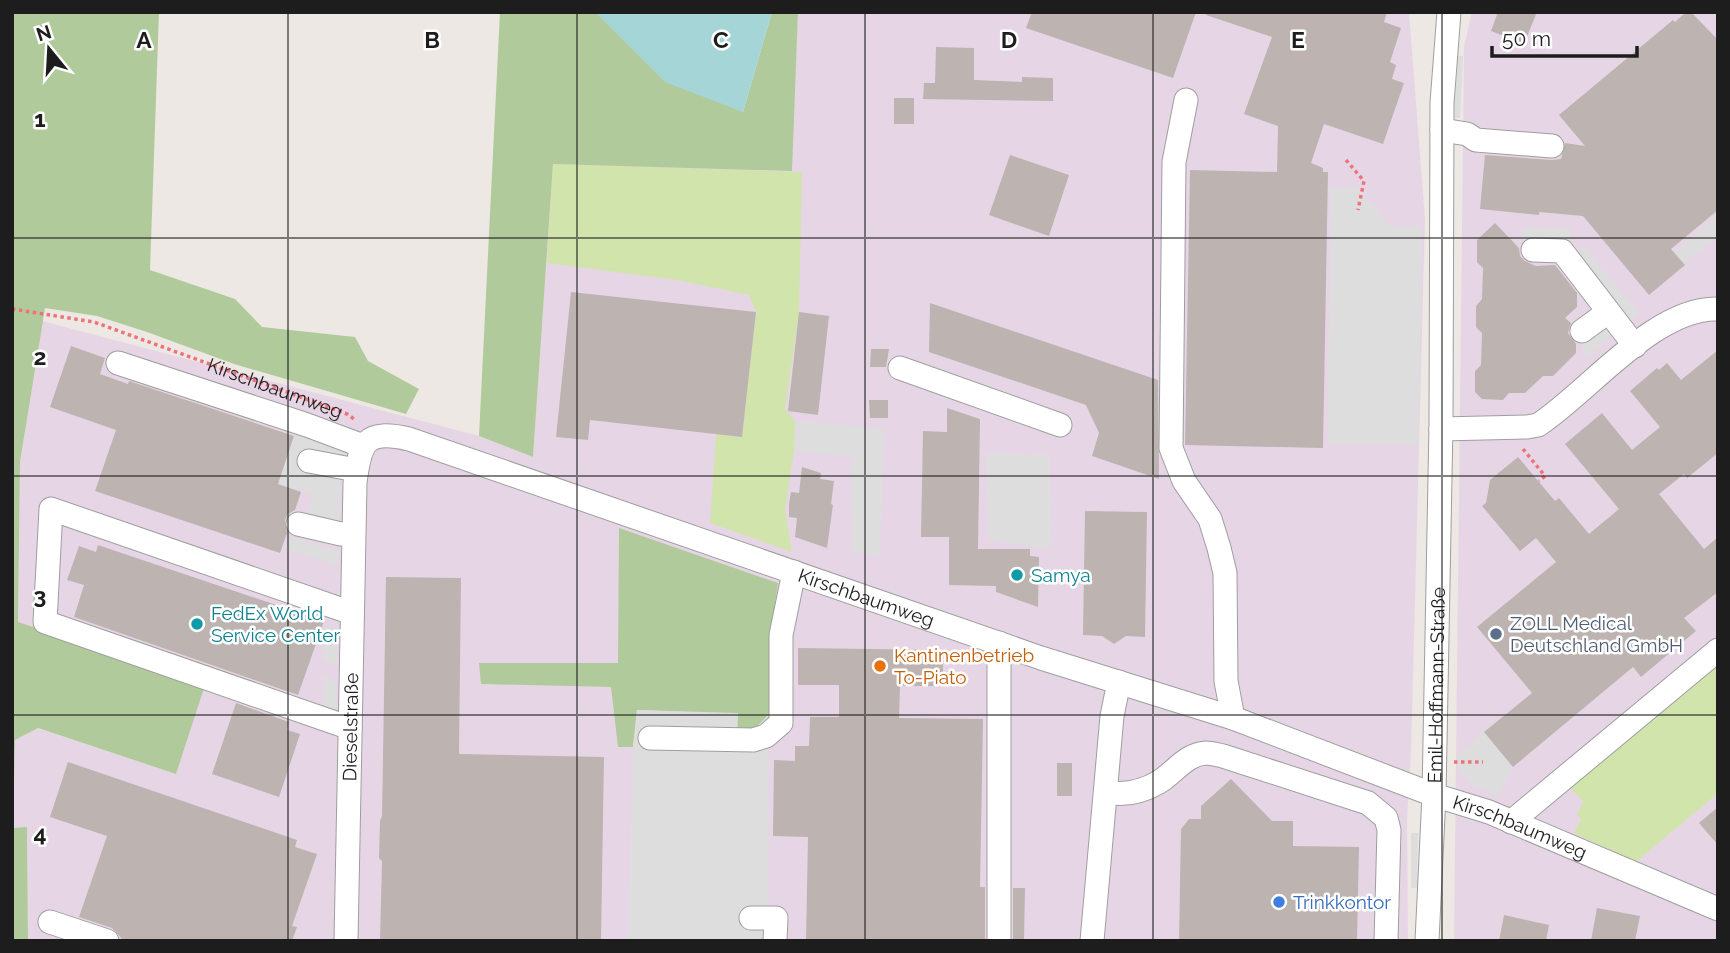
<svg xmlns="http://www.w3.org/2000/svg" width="1730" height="953" viewBox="0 0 1730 953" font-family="Raleway,sans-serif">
<rect width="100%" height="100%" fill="#ede8e3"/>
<path fill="#e6d6e5" d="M 798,12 L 1409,12 L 1425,219 L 1411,752 L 1407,820 L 1408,941 L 28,941 L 27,828 L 13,828 L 15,740 L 37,728 L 176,774 L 204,685 L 18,623 L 20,462 L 42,321 L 479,436 L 533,457 L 553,164 L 791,170 Z
M 1472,12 L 1718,12 L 1718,941 L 1454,941 L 1464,47 Z"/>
<path fill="#d1e4ac" d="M 553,164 L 802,172 L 799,312 L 785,409 L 795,421 L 794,451 L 785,510 L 792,552 L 710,523 L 716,434 L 742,437 L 756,312 L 749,295 L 677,280 L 547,263 Z
M 1718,662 L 1718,793 L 1636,862 L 1574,833 L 1581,819 L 1577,815 L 1583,801 L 1568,786 Z"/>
<path fill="#b0ca9b" d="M 12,12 L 159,12 L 150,270 L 235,299 L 262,327 L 355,337 L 368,361 L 419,389 L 406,414 L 234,364 L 147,332 L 97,316 L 45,308 L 20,462 L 18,622 L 205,685 L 176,774 L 38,728 L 15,740 L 13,828 L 27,827 L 28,941 L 12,941 Z
M 500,12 L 595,12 L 743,112 L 772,12 L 798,12 L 792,171 L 553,164 L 533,457 L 479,436 Z
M 619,528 L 778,583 L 770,637 L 769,714 L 751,733 L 737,732 L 738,714 L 637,710 L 633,747 L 618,747 L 611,687 L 481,684 L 479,663 L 618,663 Z"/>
<path fill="#ddd" d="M 1457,56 L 1463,56 L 1460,118 L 1454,118 Z
M 1331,187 L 1358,188 L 1390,226 L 1422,226 L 1418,445 L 1328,444 Z
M 1718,212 L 1718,235 L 1684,263 L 1674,252 L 1714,220 L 1712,217 Z
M 1523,227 L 1570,228 L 1570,243 L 1523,242 Z
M 1583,246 L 1639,313 L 1628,322 L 1572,256 Z
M 1607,323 L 1610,338 L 1584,359 L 1582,344 Z
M 795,421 L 884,429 L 880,556 L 852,552 L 851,456 L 794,451 Z
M 297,429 L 342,448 L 339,523 L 308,512 L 313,495 L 278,484 Z
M 986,453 L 1050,455 L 1051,549 L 988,540 Z
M 290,536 L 339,551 L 338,565 L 284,548 Z
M 323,625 L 337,631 L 337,666 L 323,660 Z
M 323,676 L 336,680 L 336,712 L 323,708 Z
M 637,710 L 738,713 L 737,732 L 751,733 L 769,714 L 768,941 L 628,941 L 633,747 Z
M 1484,732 L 1513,767 L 1498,796 L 1471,783 L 1457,767 L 1456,756 Z
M 1411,833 L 1418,833 L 1417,888 L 1411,888 Z"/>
<path fill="#a6d5d8" d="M 595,12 L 772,12 L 743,112 L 665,82 Z"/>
<path fill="#bdb3b0" d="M 1032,12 L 1196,12 L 1173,78 L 1026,28 Z
M 1206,12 L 1387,12 L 1384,22 L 1401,28 L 1390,62 L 1396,65 L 1392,79 L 1404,83 L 1383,144 L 1324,124 L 1311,163 L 1323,168 L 1323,172 L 1328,172 L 1323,448 L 1185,445 L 1190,170 L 1277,172 L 1278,126 L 1244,114 L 1272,37 L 1206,15 Z
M 1498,12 L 1537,12 L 1524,44 L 1491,31 Z
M 1686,12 L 1691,12 L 1718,40 L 1718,210 L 1671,249 L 1685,265 L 1649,295 L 1583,216 L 1539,212 L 1539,215 L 1480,209 L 1485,155 L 1552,160 L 1561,159 L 1565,143 L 1585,146 L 1559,115 L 1673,20 L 1675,22 Z
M 936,47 L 974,48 L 974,80 L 1022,82 L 1022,77 L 1053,78 L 1053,101 L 923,99 L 924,83 L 935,83 Z
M 894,98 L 914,98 L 914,124 L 894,124 Z
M 1010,155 L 1069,175 L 1049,236 L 989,215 Z
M 1495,223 L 1519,248 L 1520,256 L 1525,261 L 1536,266 L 1555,265 L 1577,293 L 1577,307 L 1565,318 L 1571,323 L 1568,333 L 1576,344 L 1576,353 L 1553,376 L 1543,376 L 1525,393 L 1509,393 L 1503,400 L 1482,399 L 1475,392 L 1475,371 L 1481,365 L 1482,333 L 1476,327 L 1476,306 L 1482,299 L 1483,268 L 1477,262 L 1477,240 Z
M 571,292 L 756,312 L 742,437 L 590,420 L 588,440 L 556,437 Z
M 930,303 L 1158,380 L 1159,479 L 1092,456 L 1099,433 L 1086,405 L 929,352 Z
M 799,312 L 829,316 L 818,415 L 788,411 Z
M 71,346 L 105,358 L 100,374 L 128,384 L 129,381 L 294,436 L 278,484 L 301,492 L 295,510 L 288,514 L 285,520 L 287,533 L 280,553 L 95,491 L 116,430 L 50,407 Z
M 871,349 L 889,349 L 886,367 L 870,367 Z
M 1718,350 L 1718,453 L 1687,478 L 1684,474 L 1659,494 L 1704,549 L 1718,537 L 1718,592 L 1684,618 L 1696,631 L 1641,677 L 1633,667 L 1513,767 L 1484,732 L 1532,693 L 1477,627 L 1556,562 L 1536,538 L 1520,551 L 1482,506 L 1486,503 L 1490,480 L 1518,457 L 1555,501 L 1559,498 L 1589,534 L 1619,509 L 1565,444 L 1602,413 L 1632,450 L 1660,427 L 1630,391 L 1657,368 L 1659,370 L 1667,363 L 1681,380 Z
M 869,400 L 888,400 L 888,418 L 870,418 Z
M 947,408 L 980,419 L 978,549 L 1030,549 L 1030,556 L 1039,557 L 1038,607 L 996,592 L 996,586 L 949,585 L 949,537 L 921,537 L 923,431 L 947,432 Z
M 802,467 L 821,473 L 820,479 L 834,481 L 831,504 L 833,505 L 827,548 L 795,537 L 797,518 L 789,517 L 789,504 L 791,492 L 799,493 Z
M 1085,511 L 1147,512 L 1145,637 L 1126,636 L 1114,644 L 1102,636 L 1083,635 Z
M 98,545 L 324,621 L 298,695 L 74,617 L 84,585 L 67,580 L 79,546 L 96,552 Z
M 386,577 L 461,578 L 459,754 L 604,757 L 601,941 L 380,941 L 382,861 L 379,858 L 380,821 L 382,816 Z
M 798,648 L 943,650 L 943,686 L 900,686 L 899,718 L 983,719 L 980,887 L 985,887 L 985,941 L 806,941 L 808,837 L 773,836 L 774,760 L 795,761 L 795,746 L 809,746 L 810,717 L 839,717 L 839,685 L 798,685 Z
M 236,703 L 289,722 L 287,730 L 300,734 L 279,797 L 212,774 Z
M 68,762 L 297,840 L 295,847 L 317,854 L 292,926 L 297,927 L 292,941 L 124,941 L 112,928 L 79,917 L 107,836 L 50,817 Z
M 1057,763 L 1072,763 L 1072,796 L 1057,796 Z
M 1231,779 L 1272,821 L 1293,821 L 1293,846 L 1359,847 L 1357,941 L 1179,941 L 1181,829 L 1189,819 L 1201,819 L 1201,806 Z
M 1718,807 L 1718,845 L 1699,823 Z
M 1013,888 L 1025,888 L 1024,941 L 1013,941 Z
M 1597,908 L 1640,916 L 1635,941 L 1591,941 Z
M 1504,915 L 1549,925 L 1546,941 L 1499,941 Z"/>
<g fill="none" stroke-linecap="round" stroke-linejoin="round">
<defs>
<g id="minor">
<path d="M 1186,100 L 1174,162 L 1171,448 L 1184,481 L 1210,519 L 1219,548 L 1225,573 L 1226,681 L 1233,718"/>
<path d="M 1442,130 L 1467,134 L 1476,140 L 1552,146"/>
<path d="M 1533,250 L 1562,251 L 1635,346"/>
<path d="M 1582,331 L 1608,312"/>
<path d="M 118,363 L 307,425 L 363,446"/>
<path d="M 900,368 L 1060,425"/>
<path d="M 1441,429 L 1527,427 L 1538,425 C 1589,392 1654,307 1718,309"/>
<path d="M 309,461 L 356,470"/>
<path d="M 298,524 L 341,534 L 353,534"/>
<path d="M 350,728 L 45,622 L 51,509 L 352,613"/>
<path d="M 650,738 L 753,740 L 766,736 L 781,723 L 781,635 L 794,572"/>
<path d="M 1106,792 C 1125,796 1142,792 1159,782 C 1175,772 1186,754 1206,753 C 1211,753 1218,755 1223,756 L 1368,803 L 1386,818 L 1389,830 L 1386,941"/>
<path d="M 1511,822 L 1718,650"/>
<path d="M 751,918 L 776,918 L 775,941"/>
<path d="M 50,922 L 107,941"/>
<path id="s2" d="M 346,941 L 355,483 C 360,442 365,429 409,439 L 1041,658 L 1233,718 L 1434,795 L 1489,812 L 1718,909"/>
<path d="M 999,941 L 999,643"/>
<path d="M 1092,941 L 1112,716 L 1119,682"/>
<path id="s3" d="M 1427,941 L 1434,795 L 1441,424 L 1442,103 L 1449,12"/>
</g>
</defs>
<use href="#minor" stroke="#9e9e9e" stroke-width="25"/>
<g stroke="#ef727a" stroke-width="3.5" stroke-dasharray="3.5 3.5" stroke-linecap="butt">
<path d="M 1346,160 L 1364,181 L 1358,210"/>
<path id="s1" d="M 12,309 L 94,322 L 347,414 L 354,419"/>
<path d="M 1523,449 L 1545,476 L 1539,481"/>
<path d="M 1454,762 L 1483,762"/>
</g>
<use href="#minor" stroke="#fff" stroke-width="23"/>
</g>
<path fill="none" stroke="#1d1d1d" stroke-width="2" stroke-opacity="0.55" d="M 288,12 L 288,941M 577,12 L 577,941M 865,12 L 865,941M 1153,12 L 1153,941M 1442,12 L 1442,941M 12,238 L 1718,238M 12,476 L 1718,476M 12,715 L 1718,715"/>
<g fill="#0f9aa8" stroke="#fff" stroke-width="2.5">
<circle cx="1017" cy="575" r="7"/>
<circle cx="197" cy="624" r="7"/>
</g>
<circle fill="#5c6f8a" stroke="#fff" stroke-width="2.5" cx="1496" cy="634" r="7"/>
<circle fill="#e8710a" stroke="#fff" stroke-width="2.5" cx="880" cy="666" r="7"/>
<circle fill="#3f7fe0" stroke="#fff" stroke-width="2.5" cx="1279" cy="902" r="7"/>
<g text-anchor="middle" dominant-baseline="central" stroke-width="5" stroke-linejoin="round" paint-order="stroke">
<g font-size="19" fill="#1d1d1d" stroke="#fff">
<text stroke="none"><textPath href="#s1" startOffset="276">Kirschbaumweg</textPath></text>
<text stroke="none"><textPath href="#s2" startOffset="1029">Kirschbaumweg</textPath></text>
<text stroke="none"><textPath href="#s3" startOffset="256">Emil-Hoffmann-Straße</textPath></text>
<text stroke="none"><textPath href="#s2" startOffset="214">Dieselstraße</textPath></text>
<text stroke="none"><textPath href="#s2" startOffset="1722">Kirschbaumweg</textPath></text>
</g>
<g font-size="19" fill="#0d838f" stroke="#fff" text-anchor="start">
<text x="1031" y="575">Samya</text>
<text x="211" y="613">FedEx World<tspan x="211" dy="22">Service Center</tspan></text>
</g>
<g font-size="19" fill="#4e5e75" stroke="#fff" text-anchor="start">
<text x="1510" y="623">ZOLL Medical<tspan x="1510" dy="22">Deutschland GmbH</tspan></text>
</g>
<g font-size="19" fill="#c56008" stroke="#fff" text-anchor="start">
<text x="894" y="655">Kantinenbetrieb<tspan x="894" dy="22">To-Piato</tspan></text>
</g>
<g font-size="19" fill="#366cbe" stroke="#fff" text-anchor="start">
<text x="1293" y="902">Trinkkontor</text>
</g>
</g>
<g font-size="23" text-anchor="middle" font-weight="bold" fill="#1d1d1d" stroke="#fff" stroke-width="5" stroke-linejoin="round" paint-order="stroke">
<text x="144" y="48">A</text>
<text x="432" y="48">B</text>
<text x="721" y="48">C</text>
<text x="1009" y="48">D</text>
<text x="1298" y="48">E</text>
<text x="40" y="127">1</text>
<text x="40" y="365">2</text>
<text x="40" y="604">3</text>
<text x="40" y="842">4</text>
</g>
<rect width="1730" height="953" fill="none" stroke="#1d1d1d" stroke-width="28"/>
<g transform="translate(49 49) rotate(342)" stroke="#ffffff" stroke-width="5" paint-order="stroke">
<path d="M0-5L12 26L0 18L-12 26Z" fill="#1d1d1d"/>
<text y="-10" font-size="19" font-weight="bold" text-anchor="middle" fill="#1d1d1d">N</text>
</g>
<path d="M1492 46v10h145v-10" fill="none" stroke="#1d1d1d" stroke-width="3.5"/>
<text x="1502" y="46" font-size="21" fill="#1d1d1d" stroke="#ffffff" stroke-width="5" paint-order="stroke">50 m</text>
</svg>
